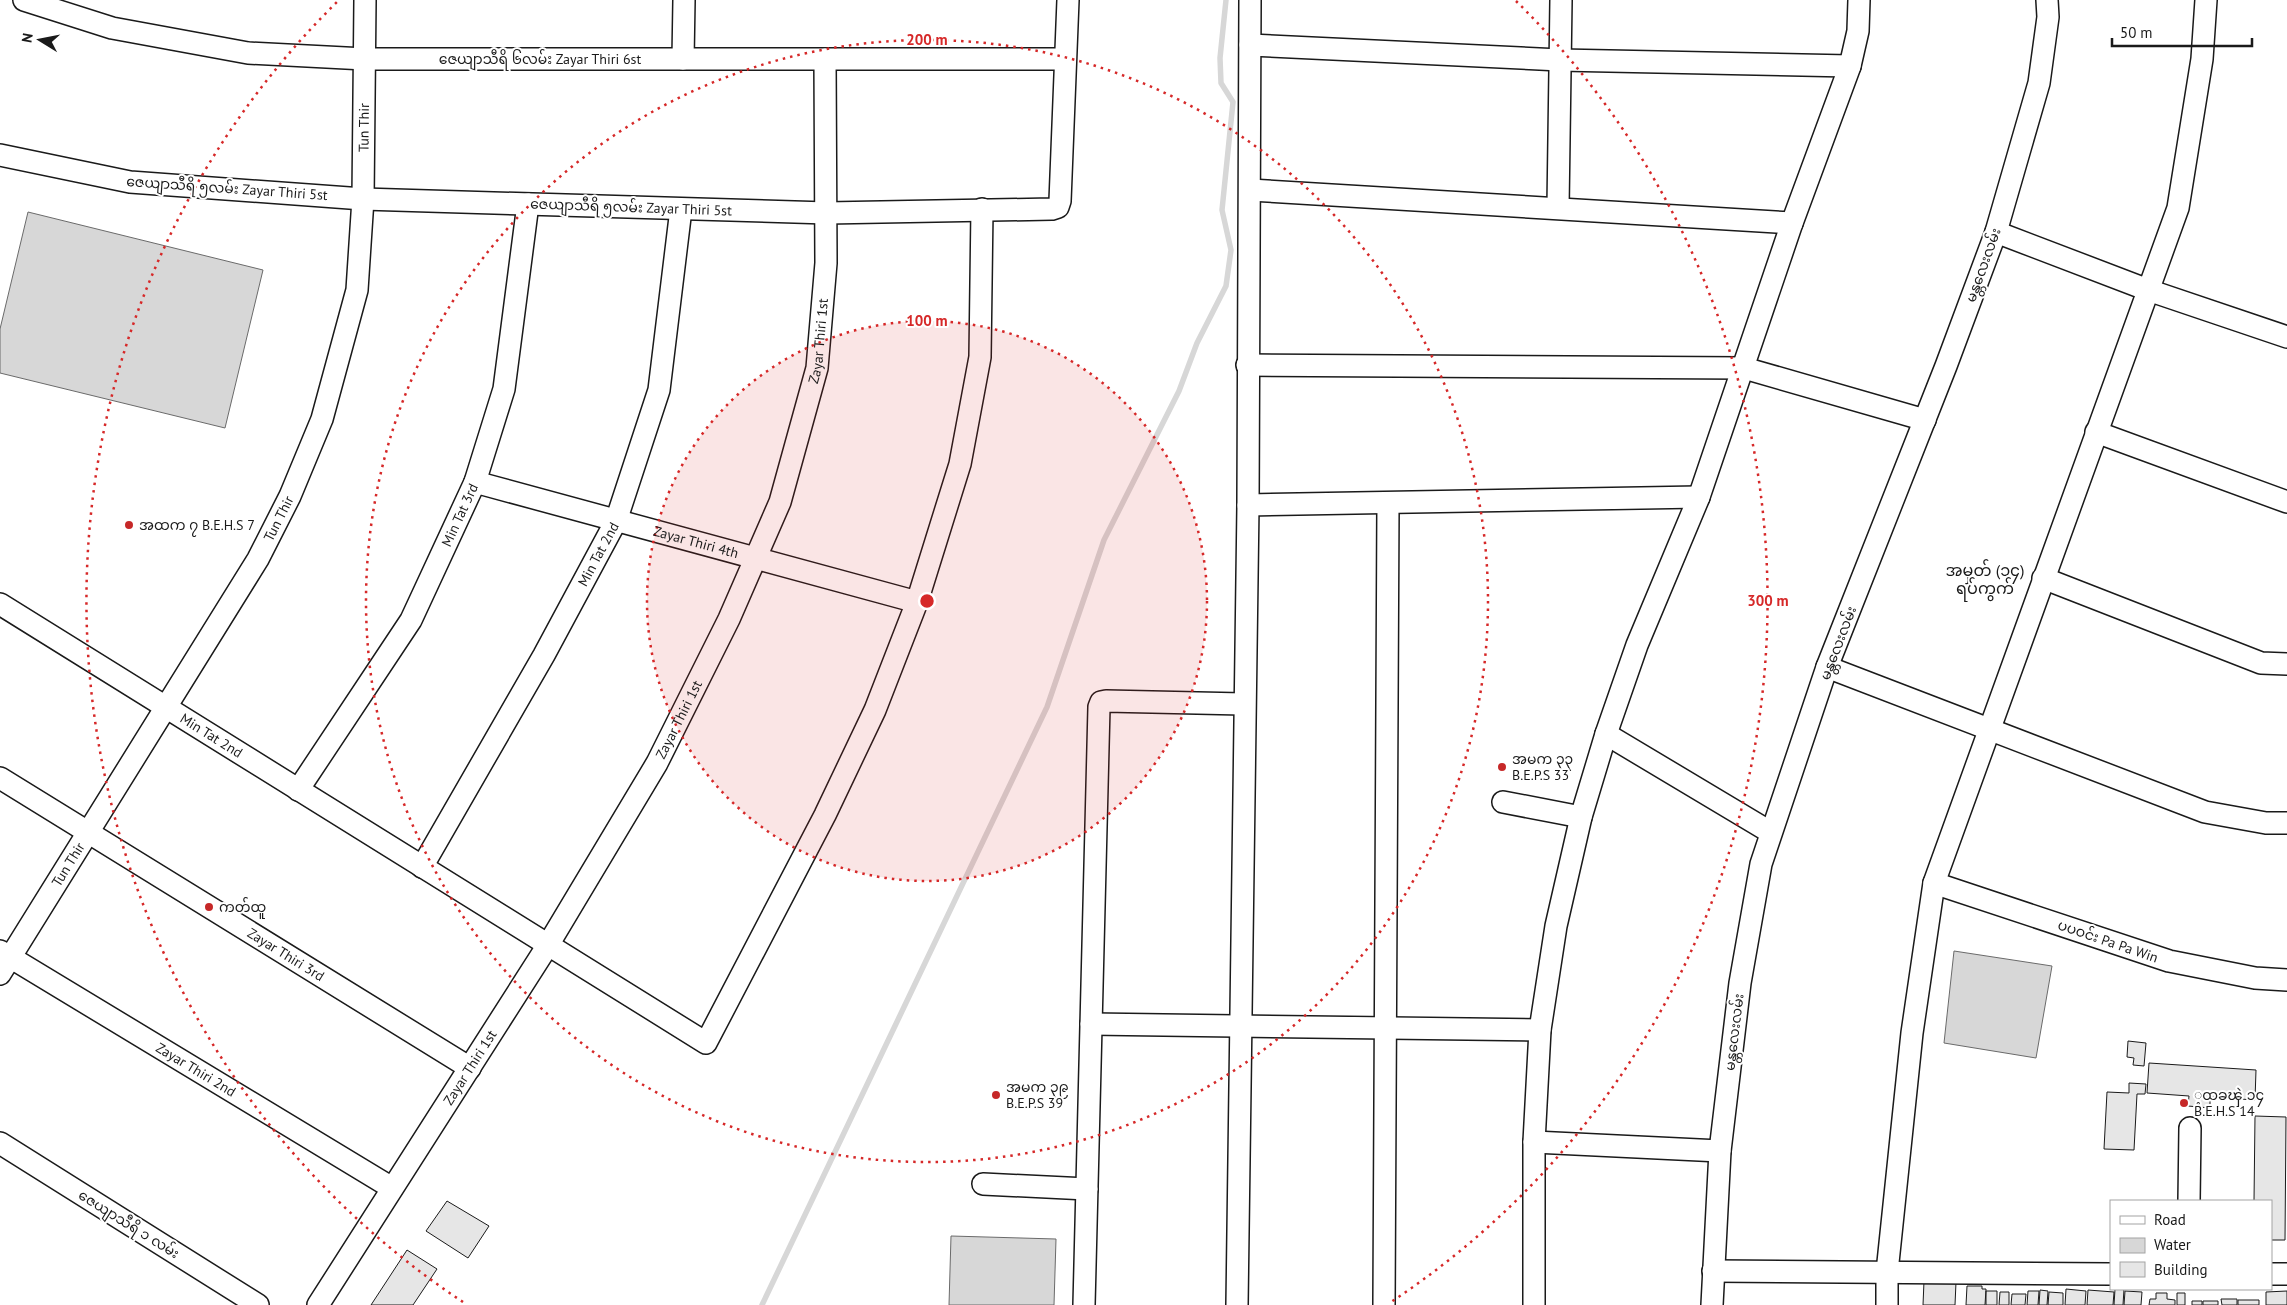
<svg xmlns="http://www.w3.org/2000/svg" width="2287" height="1305" viewBox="0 0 2287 1305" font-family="'PT Sans','Noto Sans Myanmar',sans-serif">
<rect width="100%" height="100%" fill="#fff"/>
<path fill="#d7d7d7" stroke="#6a6a6a" d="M 28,212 L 263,270 L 225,428 L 0,373 L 0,329 Z
M 1954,951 L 2052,966 L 2036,1058 L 1944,1043 Z
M 951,1236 L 1056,1239 L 1054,1305 L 949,1305 Z"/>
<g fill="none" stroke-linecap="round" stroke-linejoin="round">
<path stroke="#d7d7d7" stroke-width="5.5" d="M 762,1305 L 1047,707 L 1104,540 L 1179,391 L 1197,343 L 1226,286 L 1231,250 L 1222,210 L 1233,102 L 1221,83 L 1220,58 L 1226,0"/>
</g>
<path fill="#e6e6e6" stroke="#1a1a1a" d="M 2128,1041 L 2146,1043 L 2144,1066 L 2133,1065 L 2134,1058 L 2127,1057 Z
M 2149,1063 L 2256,1070 L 2255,1100 L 2210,1097 L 2210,1108 L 2188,1106 L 2189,1096 L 2147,1093 Z
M 2129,1083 L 2146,1084 L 2145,1094 L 2137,1094 L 2134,1150 L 2104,1149 L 2107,1092 L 2129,1093 Z
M 2255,1116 L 2286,1117 L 2285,1240 L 2271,1240 L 2271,1201 L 2254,1201 Z
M 447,1201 L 489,1226 L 468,1258 L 426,1231 Z
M 407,1250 L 437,1269 L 413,1305 L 371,1305 Z
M 1924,1281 L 1956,1282 L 1955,1305 L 1923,1305 Z
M 1967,1286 L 1982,1286 L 1982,1289 L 1986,1289 L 1985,1305 L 1966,1305 Z
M 2066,1289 L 2086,1291 L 2085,1305 L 2065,1305 Z
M 2115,1289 L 2124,1289 L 2123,1305 L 2114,1305 Z
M 2040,1290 L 2048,1291 L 2047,1305 L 2039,1305 Z
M 2088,1290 L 2114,1292 L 2113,1305 L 2087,1305 Z
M 1986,1291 L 1997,1291 L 1997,1305 L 1986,1305 Z
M 2028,1291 L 2039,1291 L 2038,1305 L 2027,1305 Z
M 2125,1291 L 2142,1292 L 2141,1305 L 2124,1305 Z
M 2287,1291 L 2287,1305 L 2266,1305 L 2266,1292 Z
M 2000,1292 L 2009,1292 L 2009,1305 L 1999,1305 Z
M 2049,1292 L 2063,1293 L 2063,1305 L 2048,1305 Z
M 2156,1293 L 2167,1293 L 2167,1299 L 2175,1300 L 2175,1305 L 2149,1305 L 2150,1299 L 2156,1299 Z
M 2177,1293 L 2185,1293 L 2185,1305 L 2177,1305 Z
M 2012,1294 L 2026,1294 L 2025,1305 L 2011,1305 Z
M 2221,1299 L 2237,1299 L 2237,1305 L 2222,1305 Z
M 2238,1300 L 2259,1300 L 2259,1305 L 2238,1305 Z
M 2192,1301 L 2202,1301 L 2202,1305 L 2192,1305 Z
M 2203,1301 L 2218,1301 L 2218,1305 L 2203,1305 Z"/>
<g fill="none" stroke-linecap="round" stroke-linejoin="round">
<defs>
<g id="minor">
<path d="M 24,0 L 112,28 L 248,53 L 365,59 L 1064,59"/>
<path d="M 1250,45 L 1560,60 L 1850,66"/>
<path d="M 683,59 L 684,0"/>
<path d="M 0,155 L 130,182 L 363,199 L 827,213 L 1052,209 L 1058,207 L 1060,201 L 1068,0"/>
<path d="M 1250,190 L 1792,223"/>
<path d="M 1558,207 L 1561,0"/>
<path d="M 1996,232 L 2148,290 L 2287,337"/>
<path d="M 1247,365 L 1744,368 L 1925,420"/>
<path d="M 2096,432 L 2287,502"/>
<path id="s1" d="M 475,482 L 917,602"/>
<path d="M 1248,505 L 1699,497"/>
<path d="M 2043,578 L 2261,663 L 2287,664"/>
<path id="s2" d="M 0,604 L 706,1043 L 825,815 L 875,710 L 917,602 L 960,464 L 980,357 L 982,209"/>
<path d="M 1827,667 L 2205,812 L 2266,823 L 2287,823"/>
<path d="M 1606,734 L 1770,832"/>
<path id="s3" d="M 0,778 L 470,1068"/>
<path id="s4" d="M 298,790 L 411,620 L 475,482 L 504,389 L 528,204"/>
<path d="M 1503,802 L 1581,817"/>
<path id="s5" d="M 422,867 L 544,655 L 616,521 L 659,390 L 681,209"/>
<path d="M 1934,883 L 2169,961 L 2255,978 L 2287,980"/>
<path id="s6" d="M 0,951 L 392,1188"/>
<path id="s7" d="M 0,974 L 258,559 L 290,496 L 322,419 L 357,290 L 363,199 L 365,0"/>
<path d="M 1091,1024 L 1540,1030"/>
<path d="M 1534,1142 L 1720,1151"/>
<path d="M 0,1143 L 258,1305"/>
<path d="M 983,1184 L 1087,1189"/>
<path d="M 2189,1201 L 2190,1128"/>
<path d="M 1713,1271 L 2111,1274"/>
<path d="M 2271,1274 L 2287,1274"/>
<path id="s8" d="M 318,1305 L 548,945 L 657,763 L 729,619 L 780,502 L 817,368 L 826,263 L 825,59"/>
<path d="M 1084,1305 L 1099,707 L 1101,702 L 1106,701 L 1243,704"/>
<path d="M 1237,1305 L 1248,505 L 1250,0"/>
<path d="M 1384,1305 L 1388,503"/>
<path d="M 1534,1305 L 1534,1142 L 1540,1030 L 1556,926 L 1581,817 L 1606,734 L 1637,645 L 1699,497 L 1792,223 L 1850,66 L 1858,31 L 1859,0"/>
<path d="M 1712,1305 L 1720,1151 L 1740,983 L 1761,864 L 1827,667 L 1946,366 L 1996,232 L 2039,83 L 2048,17 L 2047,0"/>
<path d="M 1887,1305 L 1887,1272 L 1912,1033 L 1934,883 L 2178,208 L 2202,59 L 2206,0"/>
</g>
</defs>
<use href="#minor" stroke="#1a1a1a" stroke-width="24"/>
<use href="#minor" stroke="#fff" stroke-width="21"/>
</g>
<circle cx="927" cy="601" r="280" fill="#d62828" fill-opacity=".12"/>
<g fill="none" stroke="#d62828" stroke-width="2.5" stroke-dasharray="2.5 5">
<circle cx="927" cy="601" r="280"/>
<circle cx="927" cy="601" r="561"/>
<path d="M463 1302A841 841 0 0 1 338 1M1516 1A841 841 0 0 1 1391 1302"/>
</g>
<g fill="#c62828" stroke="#fff" stroke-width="2">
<circle cx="129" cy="525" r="5"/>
<circle cx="1502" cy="767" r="5"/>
<circle cx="209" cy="907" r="5"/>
<circle cx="996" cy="1095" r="5"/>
<circle cx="2184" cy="1103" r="5"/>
</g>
<g text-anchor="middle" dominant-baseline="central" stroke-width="4" stroke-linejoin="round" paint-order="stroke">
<g font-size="14" fill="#1a1a1a" stroke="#fff">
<text x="540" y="59">ဇေယျာသီရိ ၆လမ်း Zayar Thiri 6st</text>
<text stroke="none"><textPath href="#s7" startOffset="939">Tun Thir</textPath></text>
<text transform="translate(227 188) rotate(4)">ဇေယျာသီရိ ၅လမ်း Zayar Thiri 5st</text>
<text transform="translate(631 207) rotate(2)">ဇေယျာသီရိ ၅လမ်း Zayar Thiri 5st</text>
<text transform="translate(1983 265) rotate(-70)">မန္တလေးလမ်း</text>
<text stroke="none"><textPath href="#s8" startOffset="1094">Zayar Thiri 1st</textPath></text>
<text stroke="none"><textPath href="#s4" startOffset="320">Min Tat 3rd</textPath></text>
<text stroke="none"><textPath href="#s7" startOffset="534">Tun Thir</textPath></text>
<text stroke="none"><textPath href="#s1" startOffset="229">Zayar Thiri 4th</textPath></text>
<text stroke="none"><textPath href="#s5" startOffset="359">Min Tat 2nd</textPath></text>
<text transform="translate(1838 643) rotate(-69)">မန္တလေးလမ်း</text>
<text stroke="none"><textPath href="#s8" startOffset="688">Zayar Thiri 1st</textPath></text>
<text stroke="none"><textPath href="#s2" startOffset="249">Min Tat 2nd</textPath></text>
<text stroke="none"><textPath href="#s7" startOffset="129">Tun Thir</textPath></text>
<text transform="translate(2108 941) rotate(19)">ပပဝင်း Pa Pa Win</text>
<text stroke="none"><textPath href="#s3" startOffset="336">Zayar Thiri 3rd</textPath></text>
<text transform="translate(1734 1032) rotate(-83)">မန္တလေးလမ်း</text>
<text stroke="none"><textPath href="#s8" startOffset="282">Zayar Thiri 1st</textPath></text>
<text stroke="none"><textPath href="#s6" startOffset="229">Zayar Thiri 2nd</textPath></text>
<text transform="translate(129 1224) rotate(32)">ဇေယျာသီရိ ၁ လမ်း</text>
</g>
<g font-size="14" fill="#1a1a1a" stroke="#fff" text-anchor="start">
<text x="139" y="525">အထက ၇ B.E.H.S 7</text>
<text x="1512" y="759">အမက ၃၃<tspan x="1512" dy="16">B.E.P.S 33</tspan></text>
<text x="219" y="907">ကတ်ထူ</text>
<text x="1006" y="1087">အမက ၃၉<tspan x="1006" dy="16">B.E.P.S 39</tspan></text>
<text x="2194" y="1095">့ထခၾဲ ၁၄<tspan x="2194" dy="16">B.E.H.S 14</tspan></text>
</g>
<g font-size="16" fill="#1a1a1a" stroke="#fff">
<text x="1985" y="570">အမှတ် (၁၄)<tspan x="1985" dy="18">ရပ်ကွက်</tspan></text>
</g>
</g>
<circle cx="927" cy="601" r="8" fill="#d62828" stroke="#fff" stroke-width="2.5"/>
<g font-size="15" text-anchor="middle" font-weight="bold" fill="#d62828" stroke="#fff" stroke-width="4" stroke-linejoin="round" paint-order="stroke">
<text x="927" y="45">200 m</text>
<text x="927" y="326">100 m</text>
<text x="1768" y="606">300 m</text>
</g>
<rect x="2110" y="1200" width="162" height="90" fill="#ffffff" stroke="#a3a3a3"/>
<rect x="2120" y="1216" width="25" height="8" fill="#ffffff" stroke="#a3a3a3"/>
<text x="2154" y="1225" font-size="15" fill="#1a1a1a">Road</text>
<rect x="2120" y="1238" width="25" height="15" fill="#d7d7d7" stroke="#a3a3a3"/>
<text x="2154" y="1250" font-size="15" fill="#1a1a1a">Water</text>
<rect x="2120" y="1262" width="25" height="15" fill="#e6e6e6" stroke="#a3a3a3"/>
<text x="2154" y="1275" font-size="15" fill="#1a1a1a">Building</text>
<g transform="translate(40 40) rotate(280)" stroke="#ffffff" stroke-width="4" paint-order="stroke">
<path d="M0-4L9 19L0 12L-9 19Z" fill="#1a1a1a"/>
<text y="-8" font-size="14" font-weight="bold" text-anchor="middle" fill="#1a1a1a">N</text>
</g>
<path d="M2112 38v8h140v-8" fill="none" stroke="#1a1a1a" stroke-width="2.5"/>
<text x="2120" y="38" font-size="15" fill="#1a1a1a" stroke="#ffffff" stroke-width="4" paint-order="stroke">50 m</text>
</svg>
